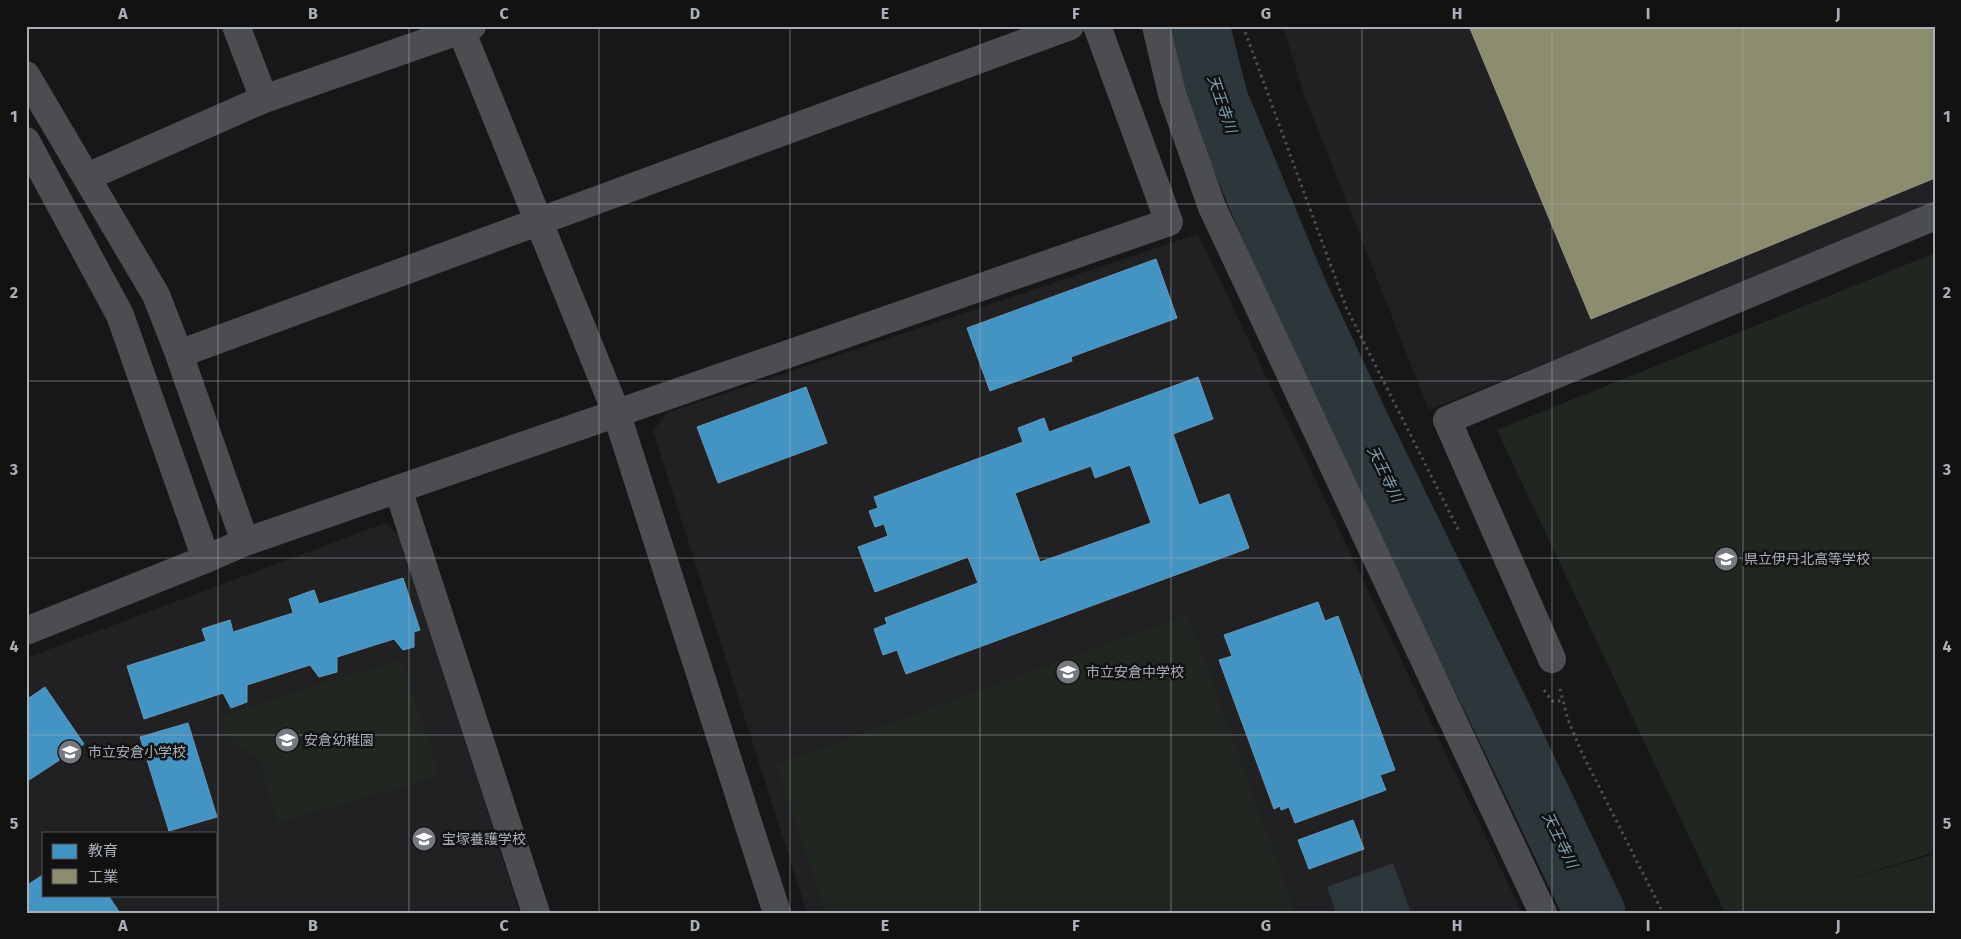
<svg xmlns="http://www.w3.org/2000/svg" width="1961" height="939" font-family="'Fira Sans','Noto Sans JP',sans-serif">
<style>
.built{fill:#212123;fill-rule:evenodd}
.green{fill:#202620}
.water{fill:#2d363b}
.schools{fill:#4393c3;stroke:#629bc0;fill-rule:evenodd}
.industry{fill:#8c8c6e;stroke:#959684}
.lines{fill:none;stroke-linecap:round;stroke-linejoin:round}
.river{stroke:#2d363b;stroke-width:61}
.path{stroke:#4d4f52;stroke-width:3;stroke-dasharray:2.5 4;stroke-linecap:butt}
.minor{stroke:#4c4d50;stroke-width:28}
.grid{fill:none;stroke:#a9afb8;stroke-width:1;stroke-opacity:0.55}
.labels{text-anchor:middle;stroke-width:5;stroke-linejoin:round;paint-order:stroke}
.poi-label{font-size:14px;fill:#a9afb8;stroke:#121213;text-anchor:start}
.water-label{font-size:15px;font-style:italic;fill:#81a0b2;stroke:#121213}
.neatline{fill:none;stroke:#a9afb8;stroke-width:2}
.grid-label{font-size:16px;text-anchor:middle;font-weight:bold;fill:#a9afb8}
</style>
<rect width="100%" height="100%" fill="#171718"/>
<path class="built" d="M 1283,26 L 1935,26 L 1935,206 L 1429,410 L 1303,92 Z
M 1198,234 L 1522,913 L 807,913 L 653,431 L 667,413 Z
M 385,523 L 400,536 L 520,913 L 26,913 L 26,658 ZM 44,833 L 216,833 L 216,895 L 44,895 Z"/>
<path class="green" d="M 1935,253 L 1935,852 L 1842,881 L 1935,854 L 1935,913 L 1749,913 L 1748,911 L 1742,913 L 1725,913 L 1497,430 Z
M 1188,614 L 1296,913 L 826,913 L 776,765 Z
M 401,659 L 440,776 L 277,823 L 260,762 L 227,737 L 220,716 Z"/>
<path class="water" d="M 1393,863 L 1411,913 L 1336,913 L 1327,887 Z"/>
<path class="schools" d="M 1156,259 L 1177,318 L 1071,357 L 1072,361 L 990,391 L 967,328 Z
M 1198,377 L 1213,419 L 1173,434 L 1199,505 L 1229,494 L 1249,548 L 906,674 L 897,650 L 883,655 L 874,629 L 887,624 L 885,618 L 978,583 L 968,557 L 875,592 L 858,547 L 888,536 L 884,524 L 875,527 L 869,511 L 878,508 L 874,497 L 1023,442 L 1018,428 L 1044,418 L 1049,432 ZM 1130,465 L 1151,523 L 1040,562 L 1015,493 L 1091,466 L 1095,478 Z
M 806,387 L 827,443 L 718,483 L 697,427 Z
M 403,578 L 420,630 L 414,632 L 414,647 L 403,650 L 394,639 L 337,657 L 337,672 L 319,677 L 310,665 L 247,685 L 247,702 L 231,708 L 223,693 L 144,719 L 127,666 L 206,641 L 202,629 L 230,620 L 233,632 L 293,613 L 289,599 L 314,590 L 319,604 Z
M 1318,602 L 1325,621 L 1338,616 L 1395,770 L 1380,775 L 1386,790 L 1295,823 L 1289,807 L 1281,810 L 1280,806 L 1274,809 L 1219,660 L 1232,656 L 1224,635 Z
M 45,687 L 84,744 L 26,782 L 26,700 Z
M 188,723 L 217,817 L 169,831 L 140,737 Z
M 1353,820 L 1364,849 L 1309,869 L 1298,840 Z
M 44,874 L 44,895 L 108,895 L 120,913 L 26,913 L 26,886 Z"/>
<path class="industry" d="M 1469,26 L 1935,26 L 1935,178 L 1591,319 Z"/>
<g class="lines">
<path class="river" d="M 1199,26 L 1218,101 L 1296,289 L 1363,433 L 1507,728 L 1595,913"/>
<path class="path" d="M 1243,26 L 1346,307 L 1459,531
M 1560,689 L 1568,720 L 1583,755 L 1663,913
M 1544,690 L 1552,701 L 1563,701"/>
<path class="minor" d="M 236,26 L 264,99 L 461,30 L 459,26
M 472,26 L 461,30 L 616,412 L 777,913
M 1156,26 L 1172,94 L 1212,207 L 1543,913
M 26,75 L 156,295 L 179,354 L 245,542
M 26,141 L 120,315 L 206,559 L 26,631
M 87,177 L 264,99
M 179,354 L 1070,26
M 398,489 L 536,913
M 206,559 L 245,542 L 1169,222 L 1097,26
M 1552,659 L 1447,420 L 1935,216"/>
</g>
<path class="grid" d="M 218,26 L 218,913M 409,26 L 409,913M 599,26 L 599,913M 790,26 L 790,913M 980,26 L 980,913M 1171,26 L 1171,913M 1362,26 L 1362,913M 1552,26 L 1552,913M 1743,26 L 1743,913M 26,204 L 1935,204M 26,381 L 1935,381M 26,558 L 1935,558M 26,735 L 1935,735"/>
<defs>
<symbol id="school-disc" viewBox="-11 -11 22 22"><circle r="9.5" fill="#767a80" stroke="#121213"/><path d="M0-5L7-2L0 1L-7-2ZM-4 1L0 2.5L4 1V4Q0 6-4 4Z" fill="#fff"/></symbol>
</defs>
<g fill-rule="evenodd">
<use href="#school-disc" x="1712" y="545" width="28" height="28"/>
<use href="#school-disc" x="1054" y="658" width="28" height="28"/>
<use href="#school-disc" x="273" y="726" width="28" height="28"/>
<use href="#school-disc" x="56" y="738" width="28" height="28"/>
<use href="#school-disc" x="410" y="825" width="28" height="28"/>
</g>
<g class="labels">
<g class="poi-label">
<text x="1744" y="564">県立伊丹北高等学校</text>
<text x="1086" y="677">市立安倉中学校</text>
<text x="304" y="745">安倉幼稚園</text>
<text x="88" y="757">市立安倉小学校</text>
<text x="442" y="844">宝塚養護学校</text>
</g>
<g class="water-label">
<text transform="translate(1222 104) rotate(71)" y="5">天王寺川</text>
<text transform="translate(1385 474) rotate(64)" y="5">天王寺川</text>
<text transform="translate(1560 840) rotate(64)" y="5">天王寺川</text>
</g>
</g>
<rect width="1961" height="939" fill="none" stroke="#121213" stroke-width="55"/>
<rect x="42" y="832" width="175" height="65" fill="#121213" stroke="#4e5155"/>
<rect x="52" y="844" width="25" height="15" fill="#4393c3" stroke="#4e5155"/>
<text x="88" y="856" font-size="15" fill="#a9afb8">教育</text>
<rect x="52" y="869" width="25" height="15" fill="#8c8c6e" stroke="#4e5155"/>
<text x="88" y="882" font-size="15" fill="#a9afb8">工業</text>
<rect x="28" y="28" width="1906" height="884" class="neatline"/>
<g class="grid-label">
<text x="123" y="19">A</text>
<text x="313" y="19">B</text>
<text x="504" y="19">C</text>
<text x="695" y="19">D</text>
<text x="885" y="19">E</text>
<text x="1076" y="19">F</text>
<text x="1266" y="19">G</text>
<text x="1457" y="19">H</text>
<text x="1648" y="19">I</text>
<text x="1838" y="19">J</text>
<text x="14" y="122">1</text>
<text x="1947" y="122">1</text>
<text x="14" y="298">2</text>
<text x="1947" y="298">2</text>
<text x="14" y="475">3</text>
<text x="1947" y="475">3</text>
<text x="14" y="652">4</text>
<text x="1947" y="652">4</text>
<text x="14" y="829">5</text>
<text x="1947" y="829">5</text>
<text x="123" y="931">A</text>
<text x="313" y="931">B</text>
<text x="504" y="931">C</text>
<text x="695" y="931">D</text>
<text x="885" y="931">E</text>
<text x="1076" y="931">F</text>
<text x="1266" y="931">G</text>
<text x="1457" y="931">H</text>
<text x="1648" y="931">I</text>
<text x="1838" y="931">J</text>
</g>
</svg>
